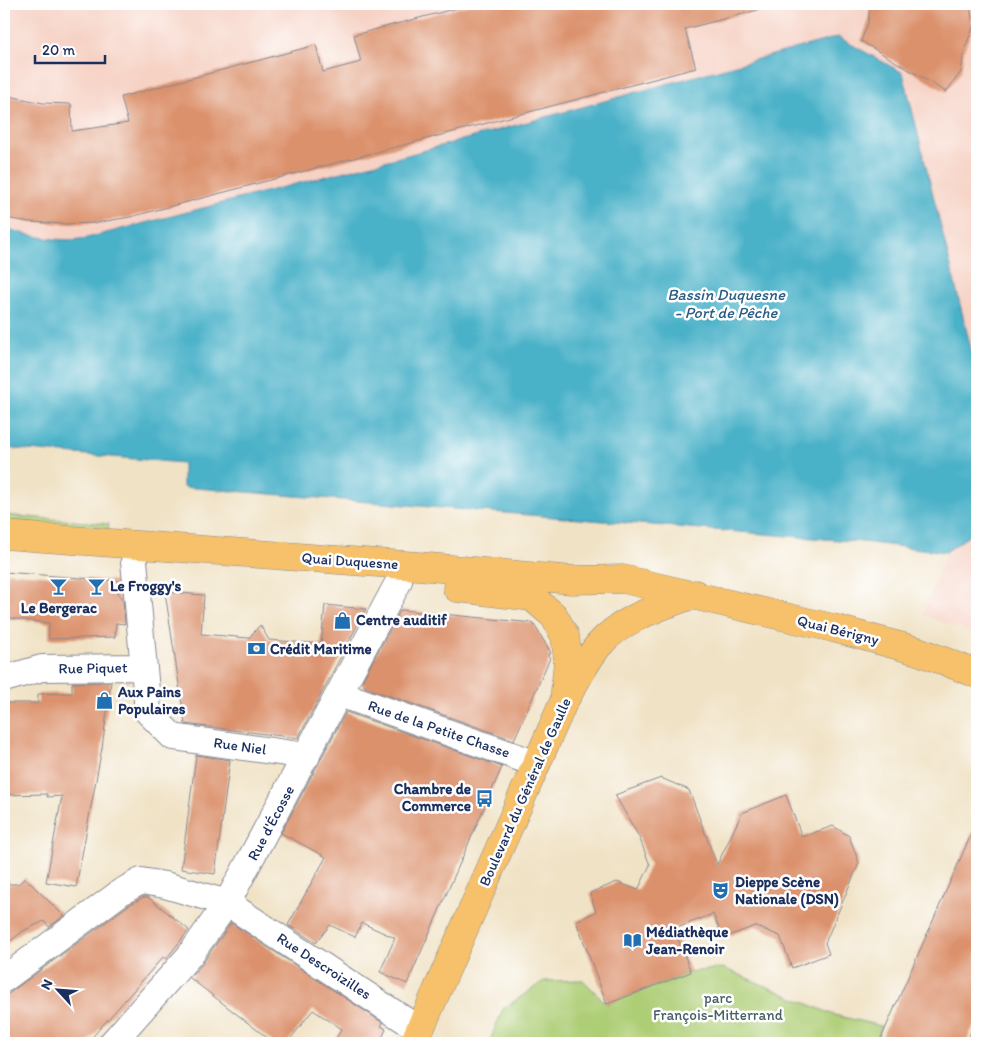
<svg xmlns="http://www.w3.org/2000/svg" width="981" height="1047" font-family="Itim,sans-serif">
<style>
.built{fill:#f6d2c4}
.green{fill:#aece76;stroke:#647e6a}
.water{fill:#49b1c8;stroke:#327093}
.building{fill:#db916c}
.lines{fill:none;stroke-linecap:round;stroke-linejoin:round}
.minor-casing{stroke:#868892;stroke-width:28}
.major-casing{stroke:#868892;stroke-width:29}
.minor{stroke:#fff;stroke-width:26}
.major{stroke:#f6c16b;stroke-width:28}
.labels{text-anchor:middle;stroke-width:5;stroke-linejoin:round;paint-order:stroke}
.street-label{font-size:15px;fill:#1b2f5e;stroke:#fff}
.poi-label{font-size:15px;font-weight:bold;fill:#1b2f5e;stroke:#fff;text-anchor:start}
.park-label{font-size:15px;fill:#475f65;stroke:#fff}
.water-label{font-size:16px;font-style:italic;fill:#2b5c83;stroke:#fff}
</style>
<rect width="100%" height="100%" fill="#fff"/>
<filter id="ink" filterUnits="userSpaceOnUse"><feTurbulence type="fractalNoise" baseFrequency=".02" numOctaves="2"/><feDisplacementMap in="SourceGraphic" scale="10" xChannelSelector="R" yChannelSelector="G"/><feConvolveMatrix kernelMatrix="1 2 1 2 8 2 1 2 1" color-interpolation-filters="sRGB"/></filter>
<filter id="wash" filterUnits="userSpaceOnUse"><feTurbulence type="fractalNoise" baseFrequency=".0096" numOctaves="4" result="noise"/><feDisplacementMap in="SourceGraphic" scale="20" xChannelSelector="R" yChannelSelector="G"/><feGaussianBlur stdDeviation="1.12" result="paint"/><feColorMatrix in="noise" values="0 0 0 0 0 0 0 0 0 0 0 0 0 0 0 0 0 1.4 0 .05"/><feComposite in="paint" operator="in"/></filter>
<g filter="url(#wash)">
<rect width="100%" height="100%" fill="#f0e2c5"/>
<path class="built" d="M 4,4 L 977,4 L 977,373 L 903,73 L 838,37 L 400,157 L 87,238 L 74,240 L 56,240 L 4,228 Z
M 977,530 L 977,635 L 923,615 L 946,552 Z"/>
<path class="green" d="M 4,515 L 109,524 L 108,529 L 4,521 Z
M 723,968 L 834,1015 L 881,1026 L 877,1043 L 489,1043 L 503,1009 L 544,981 L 583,980 L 607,1004 L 691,972 Z"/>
<path class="water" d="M 838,37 L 903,73 L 977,373 L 977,530 L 946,552 L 862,542 L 183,487 L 183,463 L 4,448 L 4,228 C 31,236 59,243 87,238 L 400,157 Z"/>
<g id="blocks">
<path class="building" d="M 473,4 L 757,4 L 758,10 L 685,29 L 696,68 L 130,217 L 95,223 L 65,224 L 30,222 L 4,218 L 4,95 L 43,103 L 71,104 L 72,131 L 128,123 L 121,97 L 316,45 L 323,72 L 361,62 L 354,35 Z
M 970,5 L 973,28 L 964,50 L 961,72 L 946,92 L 861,41 L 868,23 L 870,6 Z
M 4,572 L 119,581 L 118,594 L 123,600 L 125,624 L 116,623 L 115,637 L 49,639 L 49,623 L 7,618 L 8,603 L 4,603 Z
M 165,592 L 204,595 L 201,634 L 249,638 L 260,625 L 269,640 L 321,644 L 325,605 L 366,609 L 298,738 L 185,724 Z
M 402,610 L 533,623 L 551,653 L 548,655 L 550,658 L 514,740 L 365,687 L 362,681 L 400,611 Z
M 111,682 L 102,748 L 76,887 L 46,882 L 62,796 L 47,797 L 47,794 L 4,795 L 4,703 L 38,703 L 38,694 L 72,693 L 72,683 Z
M 346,712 L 502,767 L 407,984 L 380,972 L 395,938 L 362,923 L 355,937 L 330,925 L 316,943 L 288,925 L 326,857 L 281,833 Z
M 196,755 L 230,760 L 215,874 L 181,869 Z
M 661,778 L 689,790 L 717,865 L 742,813 L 786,795 L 802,837 L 833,826 L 849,836 L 859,863 L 825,943 L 829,954 L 792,968 L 780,936 L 755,926 L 723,938 L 713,914 L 674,929 L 691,972 L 607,1004 L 576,921 L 596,912 L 590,893 L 617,882 L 638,890 L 650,865 L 639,837 L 615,795 Z
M 977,821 L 977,1018 L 966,1043 L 879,1043 Z
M 25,878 L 64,916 L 49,927 L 44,921 L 23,931 L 4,946 L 4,884 L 18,884 Z
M 144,897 L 148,897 L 189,930 L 166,959 L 163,957 L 87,1043 L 4,1043 L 4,997 L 129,905 Z
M 231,923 L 383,1023 L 381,1026 L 386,1029 L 380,1043 L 333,1043 L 342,1029 L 313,1010 L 287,1043 L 274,1043 L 190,978 L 202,964 Z"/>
</g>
</g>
<g filter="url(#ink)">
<use href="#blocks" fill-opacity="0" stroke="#868892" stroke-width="1"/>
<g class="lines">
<defs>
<path id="minor" d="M 134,561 L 148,712 L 173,737 L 307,756
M 4,679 L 42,668 L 144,667
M 340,694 L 537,764
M 4,979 L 121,892 L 141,881 L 165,885 L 227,903 L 420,1030
M 112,1043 L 190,955 L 227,903 L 399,581"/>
<path id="major" d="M 4,535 L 418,566 L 572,580 L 623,579 L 833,628 L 918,651 L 977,674
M 457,588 L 532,597 L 554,616 L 565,636 L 568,660 L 564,701
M 414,1043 L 564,701 C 575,683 585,662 598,646 C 621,618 663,606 695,594"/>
</defs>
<use href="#minor" class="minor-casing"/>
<use href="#major" class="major-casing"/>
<use href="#minor" class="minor"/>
<use href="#major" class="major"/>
</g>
</g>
<defs>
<symbol id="bar-bare" viewBox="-9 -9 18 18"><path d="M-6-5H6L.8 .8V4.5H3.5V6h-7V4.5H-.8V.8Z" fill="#1f6fb2" stroke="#fff" stroke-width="2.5" paint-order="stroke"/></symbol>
<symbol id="shop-bare" viewBox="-9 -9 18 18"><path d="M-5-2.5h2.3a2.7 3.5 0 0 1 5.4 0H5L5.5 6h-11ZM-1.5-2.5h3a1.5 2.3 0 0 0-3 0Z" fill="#1f6fb2" stroke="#fff" stroke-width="2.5" paint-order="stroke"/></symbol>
<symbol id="bank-bare" viewBox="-9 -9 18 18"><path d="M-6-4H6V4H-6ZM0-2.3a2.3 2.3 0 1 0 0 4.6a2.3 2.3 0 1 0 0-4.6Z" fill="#1f6fb2" stroke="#fff" stroke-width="2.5" paint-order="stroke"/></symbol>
<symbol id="bus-bare" viewBox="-9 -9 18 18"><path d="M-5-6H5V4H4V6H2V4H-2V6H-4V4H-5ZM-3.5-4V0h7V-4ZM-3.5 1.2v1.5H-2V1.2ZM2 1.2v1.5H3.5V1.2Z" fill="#1f6fb2" stroke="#fff" stroke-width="2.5" paint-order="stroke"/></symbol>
<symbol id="theatre-bare" viewBox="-9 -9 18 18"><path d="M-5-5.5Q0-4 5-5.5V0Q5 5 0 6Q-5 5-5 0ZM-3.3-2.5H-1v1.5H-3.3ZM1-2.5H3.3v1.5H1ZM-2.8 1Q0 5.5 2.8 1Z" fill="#1f6fb2" stroke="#fff" stroke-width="2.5" paint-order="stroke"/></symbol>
<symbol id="library-bare" viewBox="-9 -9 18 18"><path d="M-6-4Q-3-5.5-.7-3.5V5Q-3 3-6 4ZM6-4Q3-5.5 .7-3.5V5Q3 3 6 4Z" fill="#1f6fb2" stroke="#fff" stroke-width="2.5" paint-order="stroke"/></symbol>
</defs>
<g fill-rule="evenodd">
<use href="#bar-bare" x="84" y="574" width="25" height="25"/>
<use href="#bar-bare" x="46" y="574" width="25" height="25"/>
<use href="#shop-bare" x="330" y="608" width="25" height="25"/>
<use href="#bank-bare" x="244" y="636" width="25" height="25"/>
<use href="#shop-bare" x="92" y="688" width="25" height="25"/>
<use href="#bus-bare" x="472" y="786" width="25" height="25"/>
<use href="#theatre-bare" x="708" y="878" width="25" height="25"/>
<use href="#library-bare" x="620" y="928" width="25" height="25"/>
</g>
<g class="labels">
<g class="street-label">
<text transform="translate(350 561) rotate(4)" y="5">Quai Duquesne</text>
<text transform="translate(838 630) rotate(14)" y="5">Quai Bérigny</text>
<text transform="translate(93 668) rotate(-1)" y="5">Rue Piquet</text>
<text transform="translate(439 729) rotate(19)" y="5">Rue de la Petite Chasse</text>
<text transform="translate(240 746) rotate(8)" y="5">Rue Niel</text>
<text transform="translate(525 792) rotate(-66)" y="5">Boulevard du Général de Gaulle</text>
<text transform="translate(271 823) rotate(-62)" y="5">Rue d'Écosse</text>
<text transform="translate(324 966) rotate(33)" y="5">Rue Descroizilles</text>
</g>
<g class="poi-label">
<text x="110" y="591">Le Froggy's</text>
<text x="59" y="613" text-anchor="middle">Le Bergerac</text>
<text x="356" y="625">Centre auditif</text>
<text x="270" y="654">Crédit Maritime</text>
<text x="118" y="697">Aux Pains<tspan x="118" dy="17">Populaires</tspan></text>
<text x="471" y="794" text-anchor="end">Chambre de<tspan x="471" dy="17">Commerce</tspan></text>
<text x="735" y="887">Dieppe Scène<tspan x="735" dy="17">Nationale (DSN)</tspan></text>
<text x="646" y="937">Médiathèque<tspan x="646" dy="17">Jean-Renoir</tspan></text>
</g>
<g class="park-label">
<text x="718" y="1003">parc<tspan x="718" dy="17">François-Mitterrand</tspan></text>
</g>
<g class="water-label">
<text x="726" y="300">Bassin Duquesne<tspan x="726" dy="18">- Port de Pêche</tspan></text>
</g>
</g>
<rect width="981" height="1047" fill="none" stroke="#fff" stroke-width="20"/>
<g transform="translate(58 990) rotate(296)" stroke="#ffffff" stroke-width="4" paint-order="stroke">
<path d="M0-4L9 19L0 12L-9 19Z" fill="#1b2f5e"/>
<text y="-8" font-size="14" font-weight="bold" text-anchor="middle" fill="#1b2f5e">N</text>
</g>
<path d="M35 55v8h70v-8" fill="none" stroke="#1b2f5e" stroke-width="2.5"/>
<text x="42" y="55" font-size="15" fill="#1b2f5e" stroke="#ffffff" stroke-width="4" paint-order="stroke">20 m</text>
</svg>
